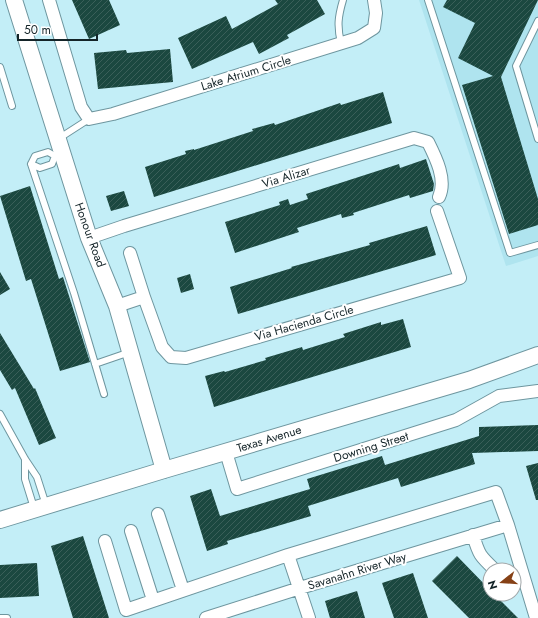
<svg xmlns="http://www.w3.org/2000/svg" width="538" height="618" font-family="Jost,sans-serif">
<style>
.built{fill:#afe4ef}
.building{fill:url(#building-hatch)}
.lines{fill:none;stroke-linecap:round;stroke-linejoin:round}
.lane-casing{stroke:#6e969f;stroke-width:8}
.street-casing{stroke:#6e969f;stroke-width:14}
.secondary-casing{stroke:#6e969f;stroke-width:18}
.lane{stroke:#fff;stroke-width:6}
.street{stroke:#fff;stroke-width:12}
.secondary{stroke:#fff;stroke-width:16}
.labels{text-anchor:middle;stroke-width:4;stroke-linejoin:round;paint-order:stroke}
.street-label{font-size:12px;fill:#142428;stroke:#fff}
</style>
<defs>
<pattern id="building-hatch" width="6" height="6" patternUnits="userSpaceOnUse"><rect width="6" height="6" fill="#1b4840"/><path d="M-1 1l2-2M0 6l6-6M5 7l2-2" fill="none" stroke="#3a5f59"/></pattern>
</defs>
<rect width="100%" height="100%" fill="#c3eef7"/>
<path class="built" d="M 419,0 L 538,0 L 538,256 L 506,266 Z"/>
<path class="building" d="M 72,0 L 109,0 L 120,25 L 89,39 Z
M 275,0 L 317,0 L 325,14 L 287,35 L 289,38 L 259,54 L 253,42 L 192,69 L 178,38 L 226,16 L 232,29 L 278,4 Z
M 447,0 L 538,0 L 501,77 L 538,199 L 538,225 L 509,234 L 462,85 L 493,76 L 458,58 L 475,23 L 443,7 Z
M 170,49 L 173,82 L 98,89 L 94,53 L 126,50 L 127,53 Z
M 383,92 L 392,123 L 154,197 L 145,167 L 186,154 L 185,151 L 194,149 L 194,150 L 253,131 L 252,129 L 274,123 L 275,125 L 340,103 L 341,105 Z
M 426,159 L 434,184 L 433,191 L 410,198 L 409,195 L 353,213 L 354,215 L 342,218 L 341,214 L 297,228 L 299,232 L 235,253 L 225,222 L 280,205 L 279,202 L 288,199 L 290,205 L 308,199 L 306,194 L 399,164 L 400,168 Z
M 30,186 L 59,279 L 63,277 L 90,362 L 60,371 L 31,279 L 26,281 L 0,196 Z
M 124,191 L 129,206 L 111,211 L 106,196 Z
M 427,226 L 436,255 L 238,314 L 230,287 L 292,268 L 291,267 L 370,245 L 369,243 Z
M 0,272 L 10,289 L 0,295 Z
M 190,274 L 194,289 L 181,293 L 177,278 Z
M 403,319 L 411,347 L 214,407 L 205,376 L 224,371 L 225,372 L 266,360 L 265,358 L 302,347 L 303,350 L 345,337 L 343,334 L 381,322 L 381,325 Z
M 0,333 L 34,389 L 35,388 L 56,438 L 39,445 L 15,388 L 12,390 L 0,370 Z
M 538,425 L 538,451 L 472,453 L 475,464 L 401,487 L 398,478 L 308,506 L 311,516 L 227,541 L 228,544 L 207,551 L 190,496 L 211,489 L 220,516 L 310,489 L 307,479 L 382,456 L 385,465 L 479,436 L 479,427 Z
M 538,463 L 538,500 L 536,500 L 526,466 Z
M 83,536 L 109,618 L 73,618 L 51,546 Z
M 457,556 L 490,590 L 490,594 L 494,594 L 518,618 L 469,618 L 432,581 Z
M 37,563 L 39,596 L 0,598 L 0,565 Z
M 413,573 L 428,618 L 394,618 L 382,583 Z
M 357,591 L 365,618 L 330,618 L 325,601 Z"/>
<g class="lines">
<defs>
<path id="lane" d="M 428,0 L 510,253 L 538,245
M 538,21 L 516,66 L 538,139
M 341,43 C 337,26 338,17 343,0
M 0,67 L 12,106
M 58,139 L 89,119
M 55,156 L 52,164 L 40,168 L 31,164 L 35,156 L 48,152 L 55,156 L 62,154
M 31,164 L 74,293 L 104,394
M 95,364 L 130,352
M 0,414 L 25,459 L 37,477 L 46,505
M 25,459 L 25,479 L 34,508
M 0,618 L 7,618"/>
<path id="street" d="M 49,0 L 81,107 L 89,119 L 113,114 L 358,38 L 374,28 L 376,13 L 374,0
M 89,238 L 124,226 L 414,138 L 428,142 C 436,158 447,180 439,197
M 130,253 L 144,297
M 117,306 L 144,297 L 162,347 L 171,357 L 186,358 L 460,278 L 437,211
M 226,452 L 237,489 L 456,420 L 499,396 L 538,391
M 158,514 L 183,590
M 131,531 L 153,600
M 473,535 C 479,555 480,556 495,570
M 105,541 L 126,610 L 288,555 L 496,492 L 508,525 L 536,618
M 288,555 L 309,618
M 206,618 L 300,588 L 508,525"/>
<path id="secondary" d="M 14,0 L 89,238 L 117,306 L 164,470
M 0,520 L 164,470 L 469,380 L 538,355"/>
</defs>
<use href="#lane" class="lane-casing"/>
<use href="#street" class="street-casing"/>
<use href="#secondary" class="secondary-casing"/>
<use href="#lane" class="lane"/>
<use href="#street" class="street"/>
<use href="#secondary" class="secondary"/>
</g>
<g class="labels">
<g class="street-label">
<text transform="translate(246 73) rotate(-17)" y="4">Lake Atrium Circle</text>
<text transform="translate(286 177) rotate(-17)" y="4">Via Alizar</text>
<text transform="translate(90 235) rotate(70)" y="4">Honour Road</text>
<text transform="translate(304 323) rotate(-16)" y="4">Via Hacienda Circle</text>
<text transform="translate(269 439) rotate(-17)" y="4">Texas Avenue</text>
<text transform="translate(371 447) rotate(-17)" y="4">Downing Street</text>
<text transform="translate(357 571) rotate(-17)" y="4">Savanahn River Way</text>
</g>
</g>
<g transform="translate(502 582) rotate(253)"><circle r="19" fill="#ffffff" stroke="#a1a7a9"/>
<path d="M0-3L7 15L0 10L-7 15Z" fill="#864116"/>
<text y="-6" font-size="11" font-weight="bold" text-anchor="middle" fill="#142428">N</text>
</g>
<path d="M18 34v6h79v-6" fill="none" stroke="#142428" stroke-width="2"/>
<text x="24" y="34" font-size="12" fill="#142428" stroke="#ffffff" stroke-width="3" paint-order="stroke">50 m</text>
</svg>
